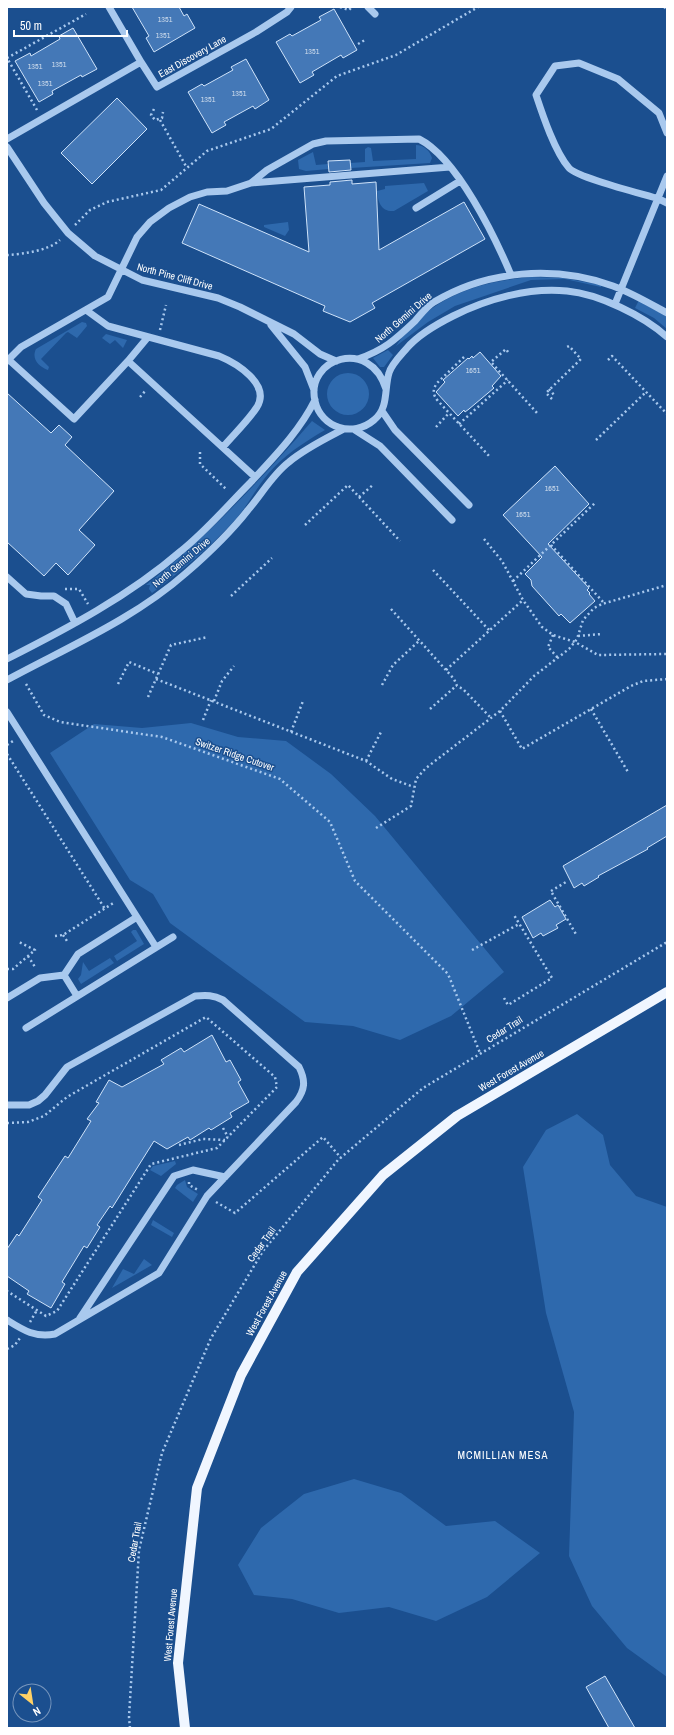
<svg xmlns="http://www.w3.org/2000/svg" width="674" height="1735" font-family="'Archivo Narrow',sans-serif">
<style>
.green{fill:#2e69ad}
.building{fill:#4478b7;stroke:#cfe3fa}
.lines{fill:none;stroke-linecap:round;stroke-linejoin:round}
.path{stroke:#a9c9ee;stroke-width:2.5;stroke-dasharray:2 3;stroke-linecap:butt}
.minor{stroke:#a9c9ee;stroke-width:7}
.major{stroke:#f0f6ff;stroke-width:10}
.labels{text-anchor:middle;stroke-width:3;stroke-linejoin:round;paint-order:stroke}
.number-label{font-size:8px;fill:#d0dded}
.street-label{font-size:10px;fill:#fff;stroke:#1b4f8f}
.neighbourhood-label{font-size:11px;letter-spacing:1px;fill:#fff;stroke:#1b4f8f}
</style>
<rect width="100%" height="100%" fill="#1b4f8f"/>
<path class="green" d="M 416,145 C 424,145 430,151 432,158 L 430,163 L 351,168 L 350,163 L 365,162 L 365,149 L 368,147 L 371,148 L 373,161 L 416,159 Z
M 313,152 L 316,165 L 328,164 L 329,169 L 306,171 L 299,169 L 298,160 Z
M 424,183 L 428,191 L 394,211 C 381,212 378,202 377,191 L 385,189 L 385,186 Z
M 288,222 L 289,230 L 285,236 L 264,227 L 264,225 Z
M 531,277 L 562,278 L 602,285 L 601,287 L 565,279 L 531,280 L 455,306 L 428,322 L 396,346 C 429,297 476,282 531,277 Z
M 639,300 L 667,317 L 667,329 L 654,318 L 635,308 Z
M 82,322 L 86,323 L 87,326 L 77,338 L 68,332 L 66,333 L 41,359 L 49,367 L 48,370 C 39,367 31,359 36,349 Z
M 106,334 L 127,340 L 123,348 L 115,340 L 110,344 L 102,338 Z
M 388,350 L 393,355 L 384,367 L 380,367 L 373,358 Z
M327 394a21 21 0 1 1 42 0a21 21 0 1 1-42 0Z
M 312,421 L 325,430 C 303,443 284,455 268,474 C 256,488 248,505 236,519 C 211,547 181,571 152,593 L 149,589 L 150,585 L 146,585 C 208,537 261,479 312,421 Z
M 191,723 L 238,737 L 286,741 L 331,774 L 375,816 L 504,972 L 451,1016 L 400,1040 L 353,1026 L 305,1022 L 170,923 L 153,894 L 130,880 L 50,753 L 94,724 L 142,728 Z
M 133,930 L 136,930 L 144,944 L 117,961 L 114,956 L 137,941 L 131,932 Z
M 110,958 L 114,963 L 81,984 L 78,979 L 81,975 L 83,962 L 89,971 Z
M 577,1114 L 603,1135 L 610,1165 L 636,1196 L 667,1207 L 667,1677 L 627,1648 L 592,1606 L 569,1556 L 574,1412 L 546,1313 L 523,1167 L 546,1130 Z
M 175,1161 L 176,1164 L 161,1176 L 150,1170 L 153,1166 Z
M 185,1180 L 187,1187 L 198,1194 L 193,1202 L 175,1188 L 177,1185 Z
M 153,1220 L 174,1233 L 172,1237 L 151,1225 Z
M 144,1259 L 152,1265 L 112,1288 L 123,1269 L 134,1274 Z
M 354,1479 L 401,1493 L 446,1526 L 495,1521 L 540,1553 L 487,1597 L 436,1621 L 389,1607 L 339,1613 L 292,1599 L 254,1595 L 238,1565 L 261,1528 L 304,1494 Z"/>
<path class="building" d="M 132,7 L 179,7 L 184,16 L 187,14 L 195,28 L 154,52 L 146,38 L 149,36 Z
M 334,9 L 357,50 L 343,58 L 341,55 L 312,72 L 314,75 L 300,83 L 276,42 L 290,34 L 292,36 L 321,20 L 319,17 Z
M 73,28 L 97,69 L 82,77 L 81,75 L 52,91 L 53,94 L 39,102 L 15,61 L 30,53 L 31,56 L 60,39 L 59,36 Z
M 246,59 L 269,100 L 255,109 L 253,106 L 224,122 L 226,125 L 212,133 L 188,92 L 202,84 L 204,86 L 233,70 L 231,67 Z
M 117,98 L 147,129 L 92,184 L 61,153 Z
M 350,160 L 351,170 L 329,172 L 328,161 Z
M 352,180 L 352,184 L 376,182 L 379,250 L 464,202 L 485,239 L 372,303 L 375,308 L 350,322 L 323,311 L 325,306 L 182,243 L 199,204 L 309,252 L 304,187 L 330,185 L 330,182 Z
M 480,352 L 501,376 L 492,386 L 494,388 L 469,409 L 465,412 L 464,410 L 458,416 L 436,392 L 445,382 L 443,380 L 468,358 L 469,359 L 472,356 L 473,358 Z
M 7,393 L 51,433 L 59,425 L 72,437 L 65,445 L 114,491 L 79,530 L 95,545 L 68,575 L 56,563 L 44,576 L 7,542 Z
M 555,466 L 589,504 L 548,544 L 589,588 L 587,590 L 590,593 L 589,594 L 595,601 L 570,623 L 561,614 L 559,616 L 532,586 L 531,580 L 525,574 L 542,557 L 503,515 Z
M 667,805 L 667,836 L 647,848 L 648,849 L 598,876 L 599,877 L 584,886 L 582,883 L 574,888 L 563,866 Z
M 550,900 L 555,907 L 558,905 L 566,919 L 556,925 L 558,928 L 543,936 L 541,933 L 533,938 L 522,917 Z
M 212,1035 L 226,1062 L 230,1060 L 241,1080 L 238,1082 L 249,1102 L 230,1113 L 232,1117 L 211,1130 L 209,1128 L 190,1140 L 188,1137 L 167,1149 L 154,1141 L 112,1208 L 110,1206 L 97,1225 L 100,1227 L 87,1248 L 84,1246 L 62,1282 L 65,1284 L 51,1308 L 27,1294 L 29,1291 L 7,1276 L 7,1249 L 17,1234 L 19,1236 L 42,1200 L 38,1197 L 65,1156 L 68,1158 L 91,1121 L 87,1119 L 99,1103 L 96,1102 L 109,1080 L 122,1087 L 164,1064 L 161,1060 L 181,1048 L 184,1052 Z
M 605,1676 L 635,1728 L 609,1728 L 586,1687 Z"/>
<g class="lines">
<path class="path" d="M 340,7 L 349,10 L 352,7
M 664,7 L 667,9
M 358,44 L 365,40
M 154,109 L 151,115 L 155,120 L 162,118 L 163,112
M 37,110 L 7,58 L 86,14
M 160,120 L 187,168
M 75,225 L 90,210 L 107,202 L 161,190 L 207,151 L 271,129 L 337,76 L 396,55 L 478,7
M 7,255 C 23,254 48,251 60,240
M 160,330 L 166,305
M 508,352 L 506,349 L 491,362 L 537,413
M 464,357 L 437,383 C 433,389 432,394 438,401 L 490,457
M 608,360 L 612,356 L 667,414
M 549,389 L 555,396
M 140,397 L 146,390
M 552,399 L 546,393 L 581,359 L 569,346 L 567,347
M 459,424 L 508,380
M 436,427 L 449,413
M 596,440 L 646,392
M 200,452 L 200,464 L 226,489
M 359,497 L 374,484
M 305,525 L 348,485 L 400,541
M 484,539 L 502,561 L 523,600 L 542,627 L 553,635 L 575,642 L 598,655 L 666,654
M 551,545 L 604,603
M 433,570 L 489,630
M 513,581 L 595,503
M 65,589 L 79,589 L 88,604
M 231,596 L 272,558
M 391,609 L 454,679 L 457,686 L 463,689 L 491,718
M 553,635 L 548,647 L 558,658
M 578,636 L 602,634
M 446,670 L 523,600
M 156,679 L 366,761 L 392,779 L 414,787
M 26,684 L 44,715 L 60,722 L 162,737 L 280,779 L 330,822 L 355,881 L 448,974 L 480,1053
M 118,684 L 129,662 L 158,674
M 382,685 L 393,665 L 420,640
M 148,697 L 171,645 L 208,637
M 214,701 L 222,681 L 234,666
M 430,709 L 456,686
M 591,709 L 628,772
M 500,711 L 522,749 L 631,686 L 643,681 L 667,679
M 203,720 L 211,700
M 291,732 L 303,701
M 7,745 L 13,741
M 7,754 L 105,909
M 366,761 L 381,732
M 376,828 L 411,806 L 416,779 L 426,768 L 500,711 L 534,676 L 569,649 L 577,639 L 583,620 L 594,608 L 602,604 L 667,585
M 551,891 L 566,882
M 552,893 L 577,936
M 63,935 L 67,941
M 55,936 L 63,935 L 115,902
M 472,950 L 519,924
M 28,956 L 35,967
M 7,969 L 13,969 L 35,950 L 19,942
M 504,998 L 508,1005 L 552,978 L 514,915
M 7,1123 L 28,1122 L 44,1116 L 67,1097 L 206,1017 L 275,1077 L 277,1087 L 217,1148 L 151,1164 L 57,1311 L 46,1316 L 7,1291
M 223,1128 L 228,1137
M 179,1145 L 203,1139 L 225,1140
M 189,1182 L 189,1185 L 198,1190
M 216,1202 L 235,1213 L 323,1137 L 341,1158
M 30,1322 L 37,1310
M 7,1349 L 15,1345 L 20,1338
M 130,1728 L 129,1717 L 139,1550 L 162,1453 L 211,1338 L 263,1251 L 338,1160 L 423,1088 L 667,942"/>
<path class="minor" d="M 109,7 L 141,62
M 368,7 L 375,14
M 667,133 L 659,113 L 618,79 L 579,63 L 555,66 L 536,95 C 543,116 555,152 569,168 C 578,178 643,194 659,199 L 667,203
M 7,139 L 141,62 L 157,87 L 256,32 L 287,12 L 291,7
M 7,147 L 44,203 L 68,233 L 95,256 L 142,280 L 218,298 L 240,307 L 294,334 L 320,354 L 336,361
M 251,183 L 450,167
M 416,208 L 460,181
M 615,304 L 667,176
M 86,310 L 108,326 L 219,356 C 236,363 271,384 257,407 C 248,421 234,434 223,447
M 271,325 L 305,367 L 314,390
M 358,359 C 384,350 395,340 415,321 C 421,314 427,306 434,302 C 487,270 555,265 613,286 C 632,293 649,303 667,313
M 9,360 L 74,419 L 128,361 L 255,477
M 7,361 L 21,347 L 108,297 L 137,237 L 150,222 L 169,208 L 190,197 L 207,192 L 227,191 L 251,183 L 267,170 L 313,144 L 326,141 L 419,139 C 457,158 495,237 511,275
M 128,361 L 148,337
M 386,389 C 370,337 305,358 315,401 C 321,428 353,438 374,420 C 389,408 384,389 389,373 C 391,365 401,355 407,348 C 419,334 437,324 453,316 C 487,299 529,287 567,291 C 599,294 644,316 667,337
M 382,411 L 395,430 L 469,505
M 355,430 L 380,446 L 452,520
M 7,577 L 26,594 L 41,596 L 54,596 L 66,604 L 75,623
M 7,659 C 68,628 129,596 181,551 C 206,531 227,506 250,483 C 274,457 299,432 315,400
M 7,680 C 68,647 134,619 186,573 C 209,553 230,533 248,510 C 262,494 272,475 289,462 C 306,448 325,439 344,429
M 7,712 L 156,947
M 64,975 L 77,996
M 7,998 L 40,978 L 64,975 L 78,954 L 137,917
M 26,1028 L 173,937
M 7,1105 L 29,1105 L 38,1101 L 45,1095 L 67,1067 L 195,996 C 207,995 213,995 223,1000 L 299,1067 C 306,1081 305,1090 296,1102 L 207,1196 L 159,1273 L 55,1334 C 35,1338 23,1330 7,1320
M 80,1318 L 174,1176 L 193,1170 L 225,1177"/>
<path class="major" d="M 185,1728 L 178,1663 L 197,1488 L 241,1375 L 297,1272 L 383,1175 L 457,1116 L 667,992"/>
</g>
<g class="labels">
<g class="number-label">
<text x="165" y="22">1351</text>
<text x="163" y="38">1351</text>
<text x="312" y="54">1351</text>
<text x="59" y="67">1351</text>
<text x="35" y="69">1351</text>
<text x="45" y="86">1351</text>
<text x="239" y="96">1351</text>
<text x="208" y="102">1351</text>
<text x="473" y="373">1651</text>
<text x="552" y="491">1651</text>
<text x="523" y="517">1651</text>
</g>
<g class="street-label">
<text transform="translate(192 56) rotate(-29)" y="4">East Discovery Lane</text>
<text transform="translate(175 276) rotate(15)" y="4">North Pine Cliff Drive</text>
<text transform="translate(403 317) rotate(-41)" y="4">North Gemini Drive</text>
<text transform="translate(181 562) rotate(-40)" y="4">North Gemini Drive</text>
<text transform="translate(235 754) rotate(19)" y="4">Switzer Ridge Cutover</text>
<text transform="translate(504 1029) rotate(-32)" y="4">Cedar Trail</text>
<text transform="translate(511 1070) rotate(-30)" y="4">West Forest Avenue</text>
<text transform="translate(261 1244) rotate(-54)" y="4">Cedar Trail</text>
<text transform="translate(266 1303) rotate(-61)" y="4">West Forest Avenue</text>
<text transform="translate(134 1542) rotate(-80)" y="4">Cedar Trail</text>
<text transform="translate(170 1625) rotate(-85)" y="4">West Forest Avenue</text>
</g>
<g class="neighbourhood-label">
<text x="503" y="1459">MCMILLIAN MESA</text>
</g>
</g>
<rect width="674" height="1735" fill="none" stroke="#ffffff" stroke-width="16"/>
<g transform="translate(32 1703) rotate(150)"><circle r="19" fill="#1b4f8f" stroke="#7695bc"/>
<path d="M0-3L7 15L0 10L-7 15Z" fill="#ffd166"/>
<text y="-6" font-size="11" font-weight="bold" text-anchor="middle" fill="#ffffff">N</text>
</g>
<path d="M14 30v6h113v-6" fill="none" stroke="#ffffff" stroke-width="2"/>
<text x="20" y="30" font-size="12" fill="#ffffff" stroke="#1b4f8f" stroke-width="3" paint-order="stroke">50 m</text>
</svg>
